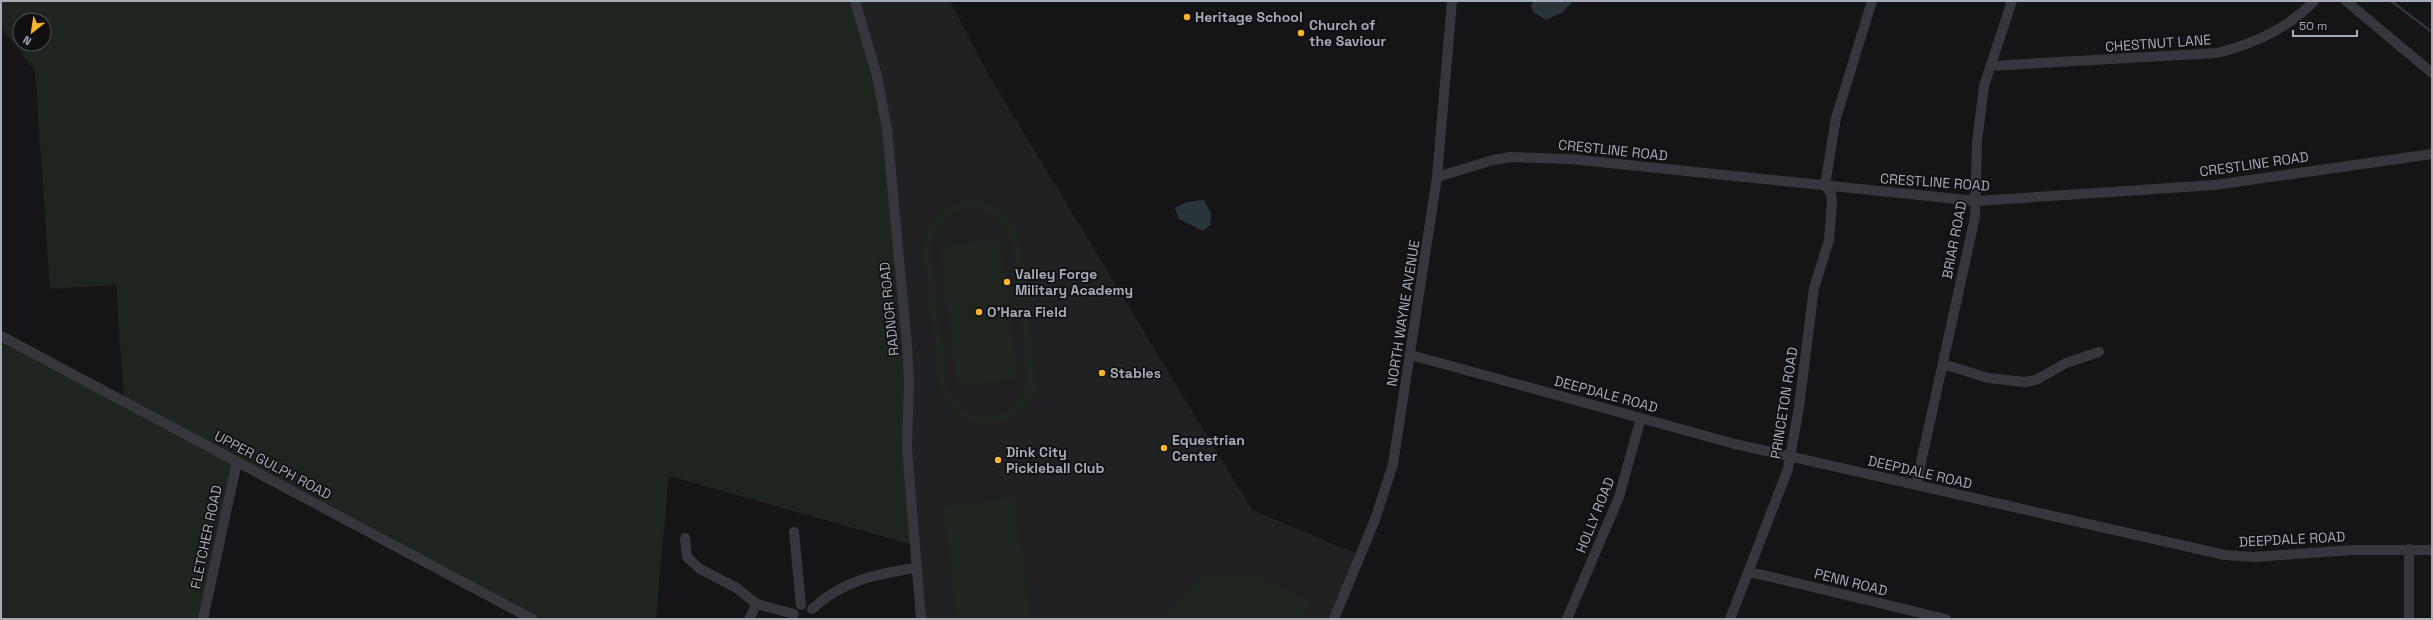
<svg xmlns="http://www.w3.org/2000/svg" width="2433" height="620" font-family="'Space Grotesk',sans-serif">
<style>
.built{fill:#212124}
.green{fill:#1d251e;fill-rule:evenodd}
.water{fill:#2a343b}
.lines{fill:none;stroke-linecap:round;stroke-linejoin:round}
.stream{stroke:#2a343b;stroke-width:2.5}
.minor{stroke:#36373c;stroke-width:10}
.poi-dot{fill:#fab629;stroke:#101012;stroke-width:1.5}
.labels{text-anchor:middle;stroke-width:3.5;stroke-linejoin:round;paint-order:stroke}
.poi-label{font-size:14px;font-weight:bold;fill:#a6abb8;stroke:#101012;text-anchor:start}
.street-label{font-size:14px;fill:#a6abb8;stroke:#101012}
</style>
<rect width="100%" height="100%" fill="#151517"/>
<path class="built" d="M 855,1 L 950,1 L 990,77 L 1252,510 L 1360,555 L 1334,619 L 921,619 Z"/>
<path class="green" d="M 1,1 L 855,1 L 877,76 L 907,345 L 913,545 L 669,476 L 656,619 L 532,619 L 237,462 L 203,619 L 1,619 L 1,336 L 124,402 L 116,285 L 50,289 L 35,71 L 1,27 ZM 20,20 L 44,20 L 44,44 L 20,44 Z
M 975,200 C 996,204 1011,216 1019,237 L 1038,394 L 1032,395 C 1007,439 954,433 939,385 L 922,254 C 924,223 943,201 975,200 ZM 963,209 C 987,208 1001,218 1011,240 L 1027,382 C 1016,425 959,430 947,384 L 931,248 C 934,228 944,216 963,209 Z
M 1001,239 L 1018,379 L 956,386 L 939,246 Z
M 1015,497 L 1031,619 L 957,619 L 942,507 Z
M 1201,576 L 1259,576 L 1311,601 L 1304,619 L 1162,619 Z"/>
<path class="water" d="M 1534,1 L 1573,1 L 1563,12 L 1546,20 L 1533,12 L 1531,5 Z
M 1204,200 L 1211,214 L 1210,225 L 1203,231 L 1179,219 L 1175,208 L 1186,202 Z"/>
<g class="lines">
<path class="stream" d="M 2391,1 L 2432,32"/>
<path class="minor" d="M 855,1 L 877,76 L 887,129 L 907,345 L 909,381 L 907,448 L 921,619
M 2346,1 L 2432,73
M 1990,66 L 2217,53 C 2253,44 2288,29 2314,1
M 1437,177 L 1493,160 L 1510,157 L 1570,159 L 1977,201 L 2215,185 L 2432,154
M 1,336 L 532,619
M 1411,355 L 1735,444 L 2225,555 L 2254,557 L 2352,550 L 2432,550
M 1943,364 L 1988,378 L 2025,382 L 2036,380 L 2066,363 L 2099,352
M 1916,485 L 1975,217 L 1977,142 L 1984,86 L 2012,1
M 794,532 L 801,605
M 685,538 L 687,557 L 700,569 L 735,587 L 757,604 L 794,614
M 2409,549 L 2409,619
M 1750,572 L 1946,619
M 812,609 C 842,581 875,574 916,568
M 203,619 L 237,462
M 749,619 L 757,604
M 1334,619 L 1376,517 L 1393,464 L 1437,177 L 1452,1
M 1567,619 L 1619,497 L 1641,418
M 1730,619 L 1788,469 L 1799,407 L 1814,288 L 1829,240 L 1832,202 L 1831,194 L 1825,185 L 1836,118 L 1872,1"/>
</g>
<g class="poi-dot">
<circle cx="1187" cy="17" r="4"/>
<circle cx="1301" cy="33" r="4"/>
<circle cx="1007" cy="282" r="4"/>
<circle cx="979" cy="312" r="4"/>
<circle cx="1102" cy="373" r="4"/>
<circle cx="1164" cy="448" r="4"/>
<circle cx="998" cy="460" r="4"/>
</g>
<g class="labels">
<g class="poi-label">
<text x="1195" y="22">Heritage School</text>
<text x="1309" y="30">Church of<tspan x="1309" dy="16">the Saviour</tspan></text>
<text x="1015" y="279">Valley Forge<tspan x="1015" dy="16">Military Academy</tspan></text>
<text x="987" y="317">O’Hara Field</text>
<text x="1110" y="378">Stables</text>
<text x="1172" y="445">Equestrian<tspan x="1172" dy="16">Center</tspan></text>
<text x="1006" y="457">Dink City<tspan x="1006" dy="16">Pickleball Club</tspan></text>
</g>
<g class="street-label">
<text transform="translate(2158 43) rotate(-4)" y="5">CHESTNUT LANE</text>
<text transform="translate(1613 150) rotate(6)" y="5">CRESTLINE ROAD</text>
<text transform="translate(2254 164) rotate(-8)" y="5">CRESTLINE ROAD</text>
<text transform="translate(1935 182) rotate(4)" y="5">CRESTLINE ROAD</text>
<text transform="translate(1954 240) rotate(-79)" y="5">BRIAR ROAD</text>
<text transform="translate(889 309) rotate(-96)" y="5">RADNOR ROAD</text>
<text transform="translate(1403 313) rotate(-81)" y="5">NORTH WAYNE AVENUE</text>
<text transform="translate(1606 394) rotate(15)" y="5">DEEPDALE ROAD</text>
<text transform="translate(1784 403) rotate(-81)" y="5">PRINCETON ROAD</text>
<text transform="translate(273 465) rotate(28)" y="5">UPPER GULPH ROAD</text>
<text transform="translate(1920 472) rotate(13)" y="5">DEEPDALE ROAD</text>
<text transform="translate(1595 515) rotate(-68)" y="5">HOLLY ROAD</text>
<text transform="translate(206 537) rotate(-78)" y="5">FLETCHER ROAD</text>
<text transform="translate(2292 539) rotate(-3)" y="5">DEEPDALE ROAD</text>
<text transform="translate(1851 582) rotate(14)" y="5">PENN ROAD</text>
</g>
</g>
<rect width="2433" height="620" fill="none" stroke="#a6abb8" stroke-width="4"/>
<g transform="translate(32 32) rotate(210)"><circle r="19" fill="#101012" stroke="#4c4e54"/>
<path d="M0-3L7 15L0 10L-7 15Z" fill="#fab629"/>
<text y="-6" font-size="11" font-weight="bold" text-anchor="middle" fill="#a6abb8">N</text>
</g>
<path d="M2293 30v6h64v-6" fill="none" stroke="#a6abb8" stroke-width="2"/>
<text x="2299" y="30" font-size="12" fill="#a6abb8" stroke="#101012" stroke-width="3" paint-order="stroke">50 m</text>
</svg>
